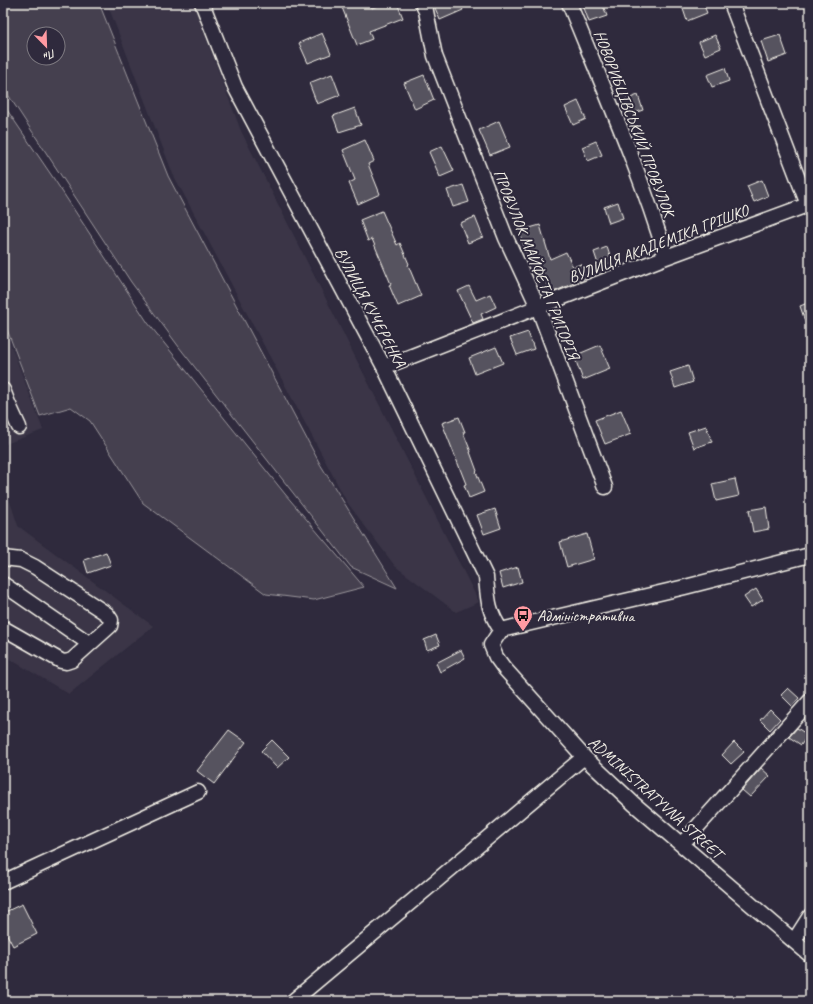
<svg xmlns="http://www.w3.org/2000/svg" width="813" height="1004" font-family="Caveat,sans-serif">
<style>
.built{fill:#3b3647}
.green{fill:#454050;stroke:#9c989c;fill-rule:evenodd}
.building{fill:#56525f;stroke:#f4f1e8}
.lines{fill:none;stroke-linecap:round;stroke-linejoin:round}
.minor-casing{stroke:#f4f1e8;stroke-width:17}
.minor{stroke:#2f2a3d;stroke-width:14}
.labels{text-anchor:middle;stroke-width:4;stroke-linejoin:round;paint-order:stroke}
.street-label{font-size:16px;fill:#f4f1e8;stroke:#2f2a3d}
.poi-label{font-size:16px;fill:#f4f1e8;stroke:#2f2a3d;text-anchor:start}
</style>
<rect width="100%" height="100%" fill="#2f2a3d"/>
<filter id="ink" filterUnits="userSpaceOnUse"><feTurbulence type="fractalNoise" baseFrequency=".025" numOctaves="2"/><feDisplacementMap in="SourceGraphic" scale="8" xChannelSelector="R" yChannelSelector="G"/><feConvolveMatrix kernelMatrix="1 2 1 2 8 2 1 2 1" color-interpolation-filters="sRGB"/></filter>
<g filter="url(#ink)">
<path class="built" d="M 107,3 L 193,3 L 241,131 L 479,602 L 456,612 L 395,566 L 347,502 L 173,174 Z
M 3,324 L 43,430 L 3,445 Z
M 3,480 L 18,526 L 153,626 L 69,694 L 3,655 Z"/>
<path class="green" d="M 3,3 L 99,3 L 168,176 L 320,464 L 397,588 L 351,567 L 179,347 L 131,282 L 3,87 ZM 34,34 L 58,34 L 58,58 L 34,58 Z
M 3,104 L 54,179 L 148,323 L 285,494 L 364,587 L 314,600 L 266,594 L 143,503 L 90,421 L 71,407 L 40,416 L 3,319 Z"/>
<path class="building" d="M 347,3 L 370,3 L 372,8 L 385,3 L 397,3 L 403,18 L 369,31 L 372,39 L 357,45 L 341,5 Z
M 433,3 L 460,3 L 463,10 L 440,20 Z
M 587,3 L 602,3 L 607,16 L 589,22 L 583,5 Z
M 681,3 L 703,3 L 707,13 L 687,21 Z
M 322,33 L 331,54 L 308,63 L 299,43 Z
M 715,35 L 721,48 L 705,55 L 699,42 Z
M 780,35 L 787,55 L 768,62 L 761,41 Z
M 725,68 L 729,81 L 712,87 L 707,75 Z
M 332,74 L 340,95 L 317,104 L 309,83 Z
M 424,75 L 434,100 L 415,109 L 404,83 Z
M 638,95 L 643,110 L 631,114 L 625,100 Z
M 578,101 L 586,119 L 573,125 L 565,107 Z
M 355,108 L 361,125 L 339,132 L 333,116 Z
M 499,121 L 510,147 L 490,155 L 479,130 Z
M 365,140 L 374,161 L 368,164 L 380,194 L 358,204 L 349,183 L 355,180 L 343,150 Z
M 596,141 L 602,155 L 588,161 L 582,147 Z
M 442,146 L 454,171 L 440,177 L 429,152 Z
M 762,180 L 768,196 L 754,202 L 747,186 Z
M 463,185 L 469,202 L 453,207 L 447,190 Z
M 618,202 L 623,218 L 609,223 L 604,207 Z
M 382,211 L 397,245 L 400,243 L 409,264 L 408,265 L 421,296 L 398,306 L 389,285 L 391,284 L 372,239 L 368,241 L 360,220 Z
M 475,217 L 483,237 L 468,243 L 460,223 Z
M 540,225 L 550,259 L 566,252 L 573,267 L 581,264 L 586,278 L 551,293 L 535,256 L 528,258 L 519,231 Z
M 607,247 L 612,262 L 599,267 L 594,252 Z
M 469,286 L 476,300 L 490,294 L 496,307 L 481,314 L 483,319 L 473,323 L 458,291 Z
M 810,302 L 810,333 L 809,333 L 800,306 Z
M 528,332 L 534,349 L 517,355 L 510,338 Z
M 600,345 L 610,369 L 583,380 L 574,356 Z
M 496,347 L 503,363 L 475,374 L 469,358 Z
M 688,366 L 693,382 L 675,388 L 670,372 Z
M 621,410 L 631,434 L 605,444 L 595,420 Z
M 459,417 L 465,432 L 463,432 L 471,452 L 470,452 L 477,471 L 476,472 L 484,492 L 469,498 L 464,485 L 466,484 L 442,423 Z
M 706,426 L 712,442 L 694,448 L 688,432 Z
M 735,479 L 739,496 L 716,501 L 712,484 Z
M 766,507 L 769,529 L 753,532 L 749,510 Z
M 495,509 L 501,528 L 484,534 L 477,515 Z
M 587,534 L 594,559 L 567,567 L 560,542 Z
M 106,552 L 111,565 L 88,573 L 84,560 Z
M 518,567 L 522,582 L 503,588 L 499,573 Z
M 756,589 L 763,600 L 751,607 L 744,597 Z
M 436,635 L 440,645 L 427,650 L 424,640 Z
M 461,650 L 465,658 L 440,672 L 436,663 Z
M 788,688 L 799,698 L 792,706 L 781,695 Z
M 770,709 L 780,719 L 770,730 L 760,720 Z
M 797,728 L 808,735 L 801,745 L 789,737 Z
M 229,730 L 246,742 L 214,784 L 197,771 Z
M 272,740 L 289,757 L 277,768 L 261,751 Z
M 734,742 L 744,752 L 731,764 L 722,755 Z
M 761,768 L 770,776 L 750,797 L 742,790 Z
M 22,904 L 37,934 L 13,946 L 3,927 L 3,913 Z"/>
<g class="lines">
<defs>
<path id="minor" d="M 202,3 L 235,87 L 384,367 L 486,577 C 488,600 488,611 501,630
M 422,3 L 426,11 L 435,56 L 506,238 L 538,307 L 605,487
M 569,3 C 603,87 640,170 666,257
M 731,3 L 810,210
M 384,367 L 666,257 L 810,204
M 3,390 L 8,403
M 3,405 L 8,403 L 19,427
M 3,558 L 21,560 L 35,567 L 107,614 L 111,620 L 110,626 L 72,660 L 66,662 L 61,661 L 3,628
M 3,584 L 90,644
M 501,630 L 491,645 L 496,657 L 504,668 L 584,757 L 634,804 L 810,955
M 501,630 L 685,587 L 810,555
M 682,844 L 810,701
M 3,882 L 198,792
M 794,941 L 810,916
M 293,1001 L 584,757"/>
</defs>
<use href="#minor" class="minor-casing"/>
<use href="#minor" class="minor"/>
</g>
</g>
<defs>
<symbol id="bus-pin" viewBox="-11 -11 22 30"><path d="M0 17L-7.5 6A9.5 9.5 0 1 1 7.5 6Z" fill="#ff9aa2" stroke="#2f2a3d"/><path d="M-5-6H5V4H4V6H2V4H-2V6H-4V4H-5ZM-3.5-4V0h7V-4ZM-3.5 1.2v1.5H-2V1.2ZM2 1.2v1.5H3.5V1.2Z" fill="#111"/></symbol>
</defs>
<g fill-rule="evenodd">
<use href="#bus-pin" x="512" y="604" width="22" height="30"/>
</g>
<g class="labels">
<g class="street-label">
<text transform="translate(635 123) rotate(69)" y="6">НОВОРИБЦІВСЬКИЙ ПРОВУЛОК</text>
<text transform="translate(658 243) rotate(-21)" y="6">ВУЛИЦЯ АКАДЕМІКА ГРІШКО</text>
<text transform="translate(537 264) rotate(68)" y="6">ПРОВУЛОК МАЙФЕТА ГРИГОРІЯ</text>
<text transform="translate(371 307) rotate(62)" y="6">ВУЛИЦЯ КУЧЕРЕНКА</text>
<text transform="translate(656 797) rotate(42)" y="6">ADMINISTRATYVNA STREET</text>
</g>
<g class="poi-label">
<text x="537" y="621">Адміністративна</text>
</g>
</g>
<rect width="813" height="1004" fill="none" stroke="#2f2a3d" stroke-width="16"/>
<rect x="8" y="8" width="797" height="988" fill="none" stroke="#f4f1e8" stroke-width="1.5" filter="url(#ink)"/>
<g transform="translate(46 46) rotate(157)"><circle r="19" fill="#2f2a3d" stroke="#7e7a81"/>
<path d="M0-3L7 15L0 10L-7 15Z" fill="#ff9aa2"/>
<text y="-6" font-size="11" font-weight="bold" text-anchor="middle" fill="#f4f1e8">Пн</text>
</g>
</svg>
